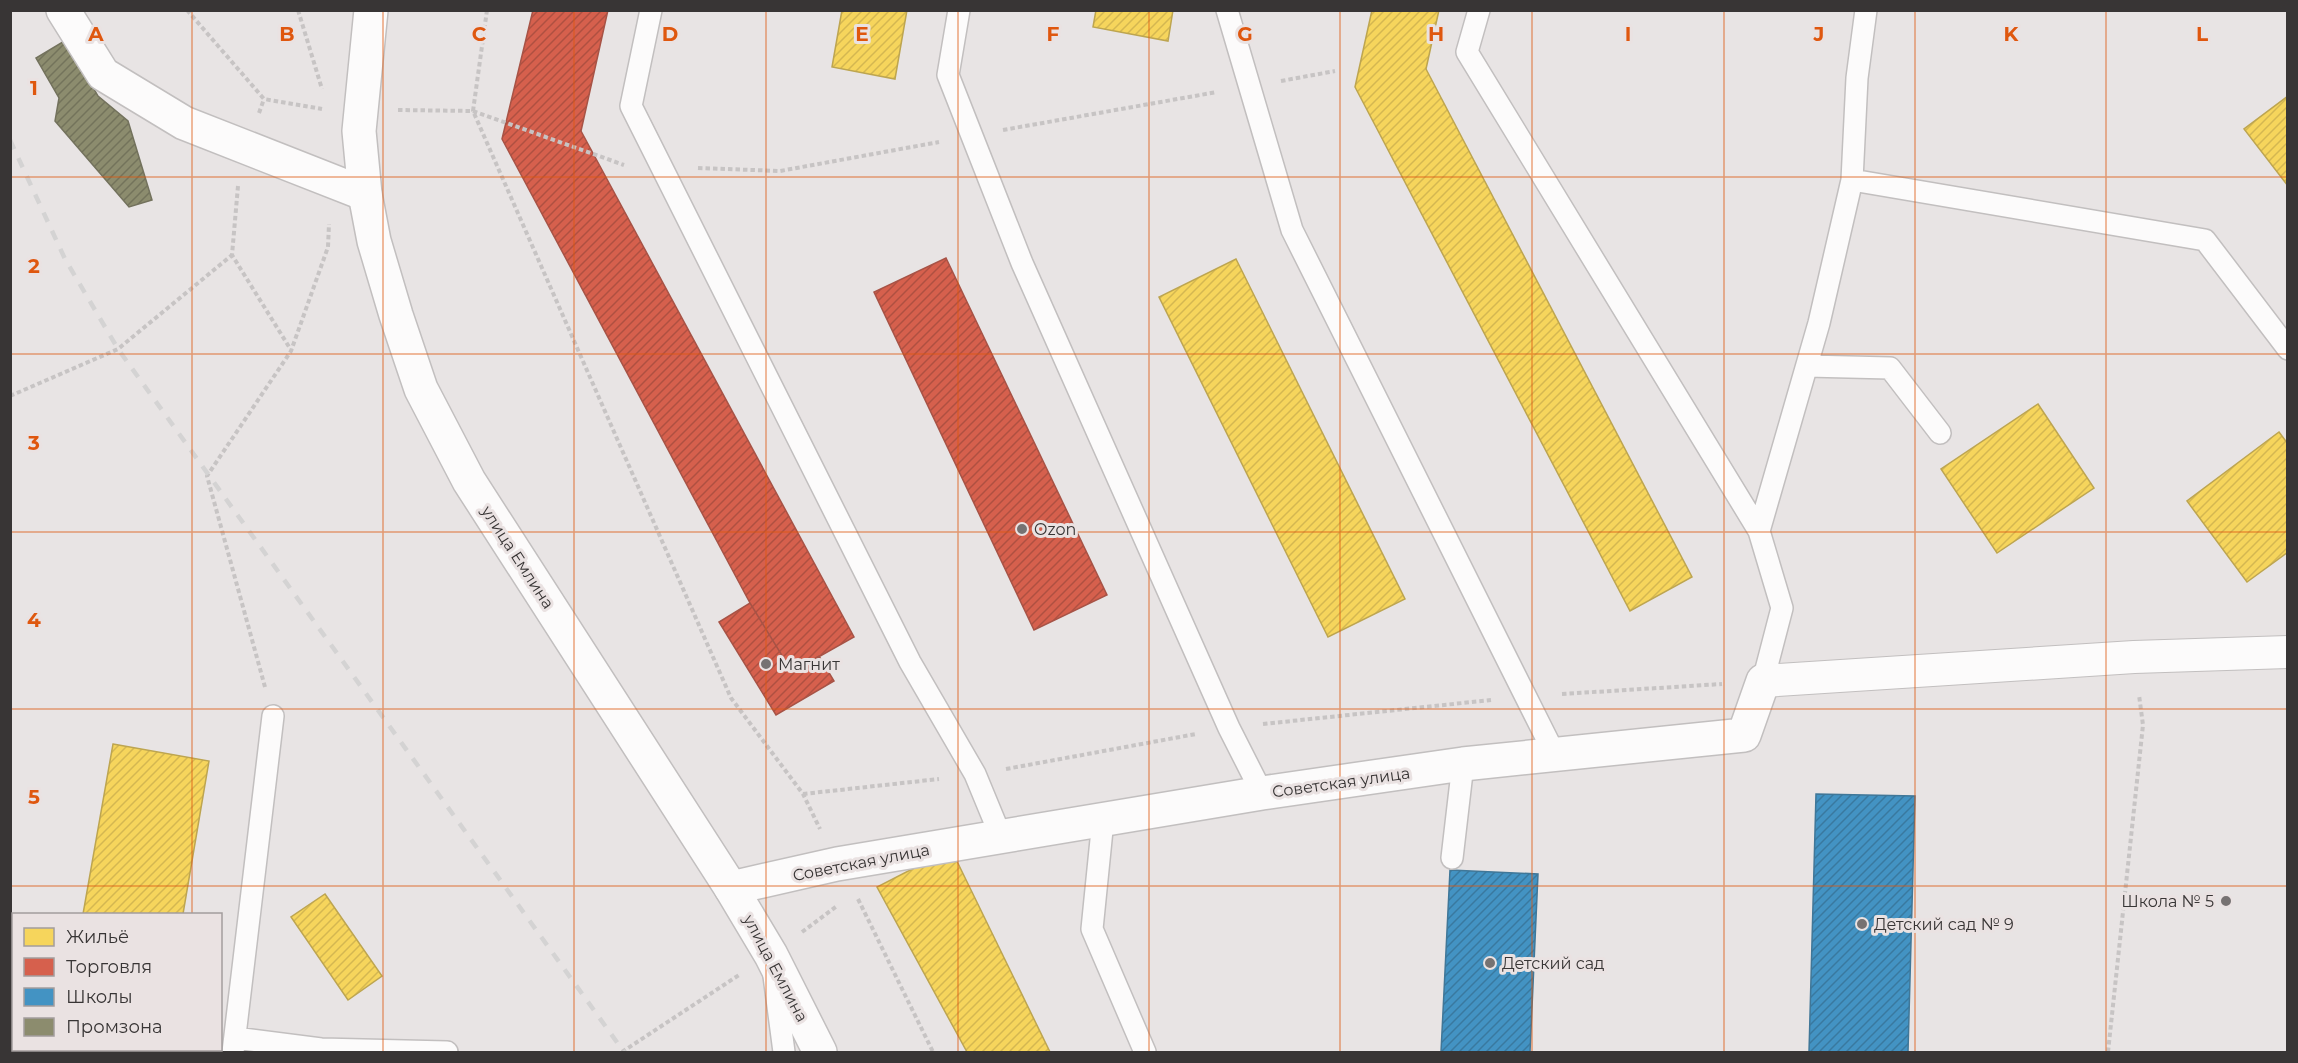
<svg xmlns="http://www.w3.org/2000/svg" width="2298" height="1063" font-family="Montserrat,sans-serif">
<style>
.homes{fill:url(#homes-hatch);stroke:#bda550;stroke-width:1.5}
.shops{fill:url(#shops-hatch);stroke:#a75346;stroke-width:1.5}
.schools{fill:url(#schools-hatch);stroke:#407798;stroke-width:1.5}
.industry{fill:url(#industry-hatch);stroke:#73725d;stroke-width:1.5}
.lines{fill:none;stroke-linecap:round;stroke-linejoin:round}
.service-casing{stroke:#c2bfbf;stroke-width:24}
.pedestrian-casing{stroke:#c2bfbf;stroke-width:34}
.minor-casing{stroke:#c2bfbf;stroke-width:36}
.tertiary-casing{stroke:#c2bfbf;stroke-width:36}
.path{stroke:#c7c4c4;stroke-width:4;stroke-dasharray:4.5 3;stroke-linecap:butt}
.service{stroke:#fcfbfb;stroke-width:21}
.pedestrian{stroke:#fcfbfb;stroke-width:32}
.minor{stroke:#fcfbfb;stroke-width:33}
.tertiary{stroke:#fcfbfb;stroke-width:33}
.rail{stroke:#d4d3d3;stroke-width:4.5;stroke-dasharray:10 10;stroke-linecap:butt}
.grid{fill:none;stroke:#df570e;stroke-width:1.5;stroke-opacity:0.55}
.poi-dot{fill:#767272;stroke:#eae2e2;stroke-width:2}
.labels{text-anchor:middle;stroke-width:6;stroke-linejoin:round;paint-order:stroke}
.poi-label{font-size:16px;fill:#383535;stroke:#eae2e2;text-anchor:start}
.street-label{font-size:16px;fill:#383535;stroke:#eae2e2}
.grid-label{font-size:20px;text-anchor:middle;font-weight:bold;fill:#df570e;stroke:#eae2e2;stroke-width:6;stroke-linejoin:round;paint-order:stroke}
</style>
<defs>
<pattern id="homes-hatch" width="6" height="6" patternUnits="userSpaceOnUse" patternTransform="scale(1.5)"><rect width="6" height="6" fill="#f6d55c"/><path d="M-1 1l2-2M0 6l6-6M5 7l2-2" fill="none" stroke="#d4b751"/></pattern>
<pattern id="shops-hatch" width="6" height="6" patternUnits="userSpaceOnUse" patternTransform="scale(1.5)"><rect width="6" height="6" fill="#d6604d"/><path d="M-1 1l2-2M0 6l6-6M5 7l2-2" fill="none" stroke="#af5041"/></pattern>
<pattern id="schools-hatch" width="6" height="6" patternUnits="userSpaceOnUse" patternTransform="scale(1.5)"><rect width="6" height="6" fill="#4393c3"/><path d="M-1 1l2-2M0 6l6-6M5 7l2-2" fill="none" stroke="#39799f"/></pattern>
<pattern id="industry-hatch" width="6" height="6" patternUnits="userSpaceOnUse" patternTransform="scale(1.5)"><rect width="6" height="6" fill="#8c8c6e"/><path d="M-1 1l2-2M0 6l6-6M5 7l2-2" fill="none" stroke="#73735b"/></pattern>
</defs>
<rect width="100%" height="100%" fill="#e8e4e4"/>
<path class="homes" d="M 842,10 L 907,10 L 895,79 L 832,67 Z
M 1096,10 L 1173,10 L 1168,41 L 1093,27 Z
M 1372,10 L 1439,10 L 1426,69 L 1692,577 L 1630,611 L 1355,87 Z
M 2288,96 L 2288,186 L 2244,129 Z
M 1236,259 L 1405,599 L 1328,637 L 1159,297 Z
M 2038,404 L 2094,488 L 1997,553 L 1941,469 Z
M 2279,432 L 2288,444 L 2288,552 L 2247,582 L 2187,501 Z
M 113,744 L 209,761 L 183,914 L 83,914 Z
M 951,849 L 1050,1052 L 967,1052 L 877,887 Z
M 325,894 L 382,976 L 348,1000 L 291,917 Z"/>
<path class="shops" d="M 533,10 L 608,10 L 581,131 L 854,637 L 792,672 L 750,603 L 502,139 Z
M 946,258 L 1107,595 L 1034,630 L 874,292 Z
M 750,603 L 792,672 L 819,656 L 834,681 L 776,715 L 719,622 Z"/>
<path class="schools" d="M 1816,794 L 1915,796 L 1908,1052 L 1809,1052 Z
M 1450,870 L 1538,874 L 1530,1052 L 1441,1052 Z"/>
<path class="industry" d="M 66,40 L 98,96 L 128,121 L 152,200 L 129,207 L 55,121 L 59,98 L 36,58 Z"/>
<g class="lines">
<defs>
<path id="service" d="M 651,10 L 631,106 L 910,662 L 975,774 L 1001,837
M 959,10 L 948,75 L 1022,263 L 1229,728 L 1262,793
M 1227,10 L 1292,230 L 1555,755
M 1479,10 L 1467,52 L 1759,531 L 1782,608 L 1763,681
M 1852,180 L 2205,240 L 2288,349
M 1807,366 L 1890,368 L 1940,433
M 1759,531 L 1819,323 L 1852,180 L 1857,78 L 1866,10
M 1103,820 L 1092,929 L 1145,1052
M 1452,858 L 1463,764
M 774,976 L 784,1052
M 235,1038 L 321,1049 L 447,1052
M 233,1052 L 273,716"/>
<path id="pedestrian" d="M 1763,681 L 2134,657 L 2288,652"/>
<path id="minor" d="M 63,10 L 103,74 L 184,123 L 365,194
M 731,888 L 837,864 L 1262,793 L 1463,764 L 1744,735 L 1763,681"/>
<path id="tertiary" d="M 371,10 L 359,131 L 365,194 L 374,241 L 396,315 L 421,389 L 469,481 L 731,888 L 771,955 L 820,1052"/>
</defs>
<use href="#service" class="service-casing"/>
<use href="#pedestrian" class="pedestrian-casing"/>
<use href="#minor" class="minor-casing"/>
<use href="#tertiary" class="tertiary-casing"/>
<path class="path" d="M 187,10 L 264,99 L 322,109
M 298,10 L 322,89
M 487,10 L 473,111 L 731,698 L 803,794 L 820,829
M 1281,81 L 1335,71
M 398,110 L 473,111 L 624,165
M 259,113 L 264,99
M 1003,130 L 1217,92
M 698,168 L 780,171 L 939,142
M 238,186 L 232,255 L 291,350
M 10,396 L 118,349 L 232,255
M 265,687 L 207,476 L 291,351 L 328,247 L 329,224
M 1562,694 L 1722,684
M 1263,724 L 1491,700
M 1006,769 L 1196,734
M 803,794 L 939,779
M 858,899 L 933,1052
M 802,932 L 837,906
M 622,1052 L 739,975
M 2108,1052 L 2143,725 L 2139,695"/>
<use href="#service" class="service"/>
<use href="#pedestrian" class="pedestrian"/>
<use href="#minor" class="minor"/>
<use href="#tertiary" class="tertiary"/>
<path class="rail" d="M 10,140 L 65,259 L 118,349 L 624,1052"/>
</g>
<path class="grid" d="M 192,10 L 192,914M 383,10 L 383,1052M 574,10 L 574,1052M 766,10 L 766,1052M 958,10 L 958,1052M 1149,10 L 1149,1052M 1340,10 L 1340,1052M 1532,10 L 1532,1052M 1724,10 L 1724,1052M 1915,10 L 1915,1052M 2106,10 L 2106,1052M 10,177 L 2288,177M 10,354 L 2288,354M 10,532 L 2288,532M 10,709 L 2288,709M 10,886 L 2288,886M 192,1050 L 192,1052"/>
<g class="poi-dot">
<circle cx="1022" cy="529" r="6"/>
<circle cx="766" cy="664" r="6"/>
<circle cx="2226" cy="901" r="6"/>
<circle cx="1862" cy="924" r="6"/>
<circle cx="1490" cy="963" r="6"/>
</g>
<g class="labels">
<g class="poi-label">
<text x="1034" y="535">Ozon</text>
<text x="778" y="670">Магнит</text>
<text x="2214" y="907" text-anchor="end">Школа № 5</text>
<text x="1874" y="930">Детский сад № 9</text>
<text x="1502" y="969">Детский сад</text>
</g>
<g class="street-label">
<text transform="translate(518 557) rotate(57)" y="6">улица Емлина</text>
<text transform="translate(1341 782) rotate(-8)" y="6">Советская улица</text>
<text transform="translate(861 862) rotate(-11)" y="6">Советская улица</text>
<text transform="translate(776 968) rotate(62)" y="6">улица Емлина</text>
</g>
</g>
<g class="grid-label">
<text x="96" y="41">A</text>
<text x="287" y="41">B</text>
<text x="479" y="41">C</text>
<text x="670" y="41">D</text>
<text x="862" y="41">E</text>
<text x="1053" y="41">F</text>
<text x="1245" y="41">G</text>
<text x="1436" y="41">H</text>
<text x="1628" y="41">I</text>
<text x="1819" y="41">J</text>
<text x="2011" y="41">K</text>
<text x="2202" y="41">L</text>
<text x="34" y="95">1</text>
<text x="34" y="273">2</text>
<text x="34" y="450">3</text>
<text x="34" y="627">4</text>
<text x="34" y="804">5</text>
</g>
<rect width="2298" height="1063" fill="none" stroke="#383535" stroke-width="24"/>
<rect x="12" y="913" width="210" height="138" fill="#eae2e2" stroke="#a39d9d" stroke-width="1.5"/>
<rect x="24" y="928" width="30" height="18" fill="#f6d55c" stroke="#a39d9d" stroke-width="1.5"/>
<text x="66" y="943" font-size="18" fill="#383535">Жильё</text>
<rect x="24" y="958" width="30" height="18" fill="#d6604d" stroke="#a39d9d" stroke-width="1.5"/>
<text x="66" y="973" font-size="18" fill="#383535">Торговля</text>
<rect x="24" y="988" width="30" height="18" fill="#4393c3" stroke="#a39d9d" stroke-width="1.5"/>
<text x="66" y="1003" font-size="18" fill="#383535">Школы</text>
<rect x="24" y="1018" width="30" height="18" fill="#8c8c6e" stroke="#a39d9d" stroke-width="1.5"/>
<text x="66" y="1033" font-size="18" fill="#383535">Промзона</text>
</svg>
